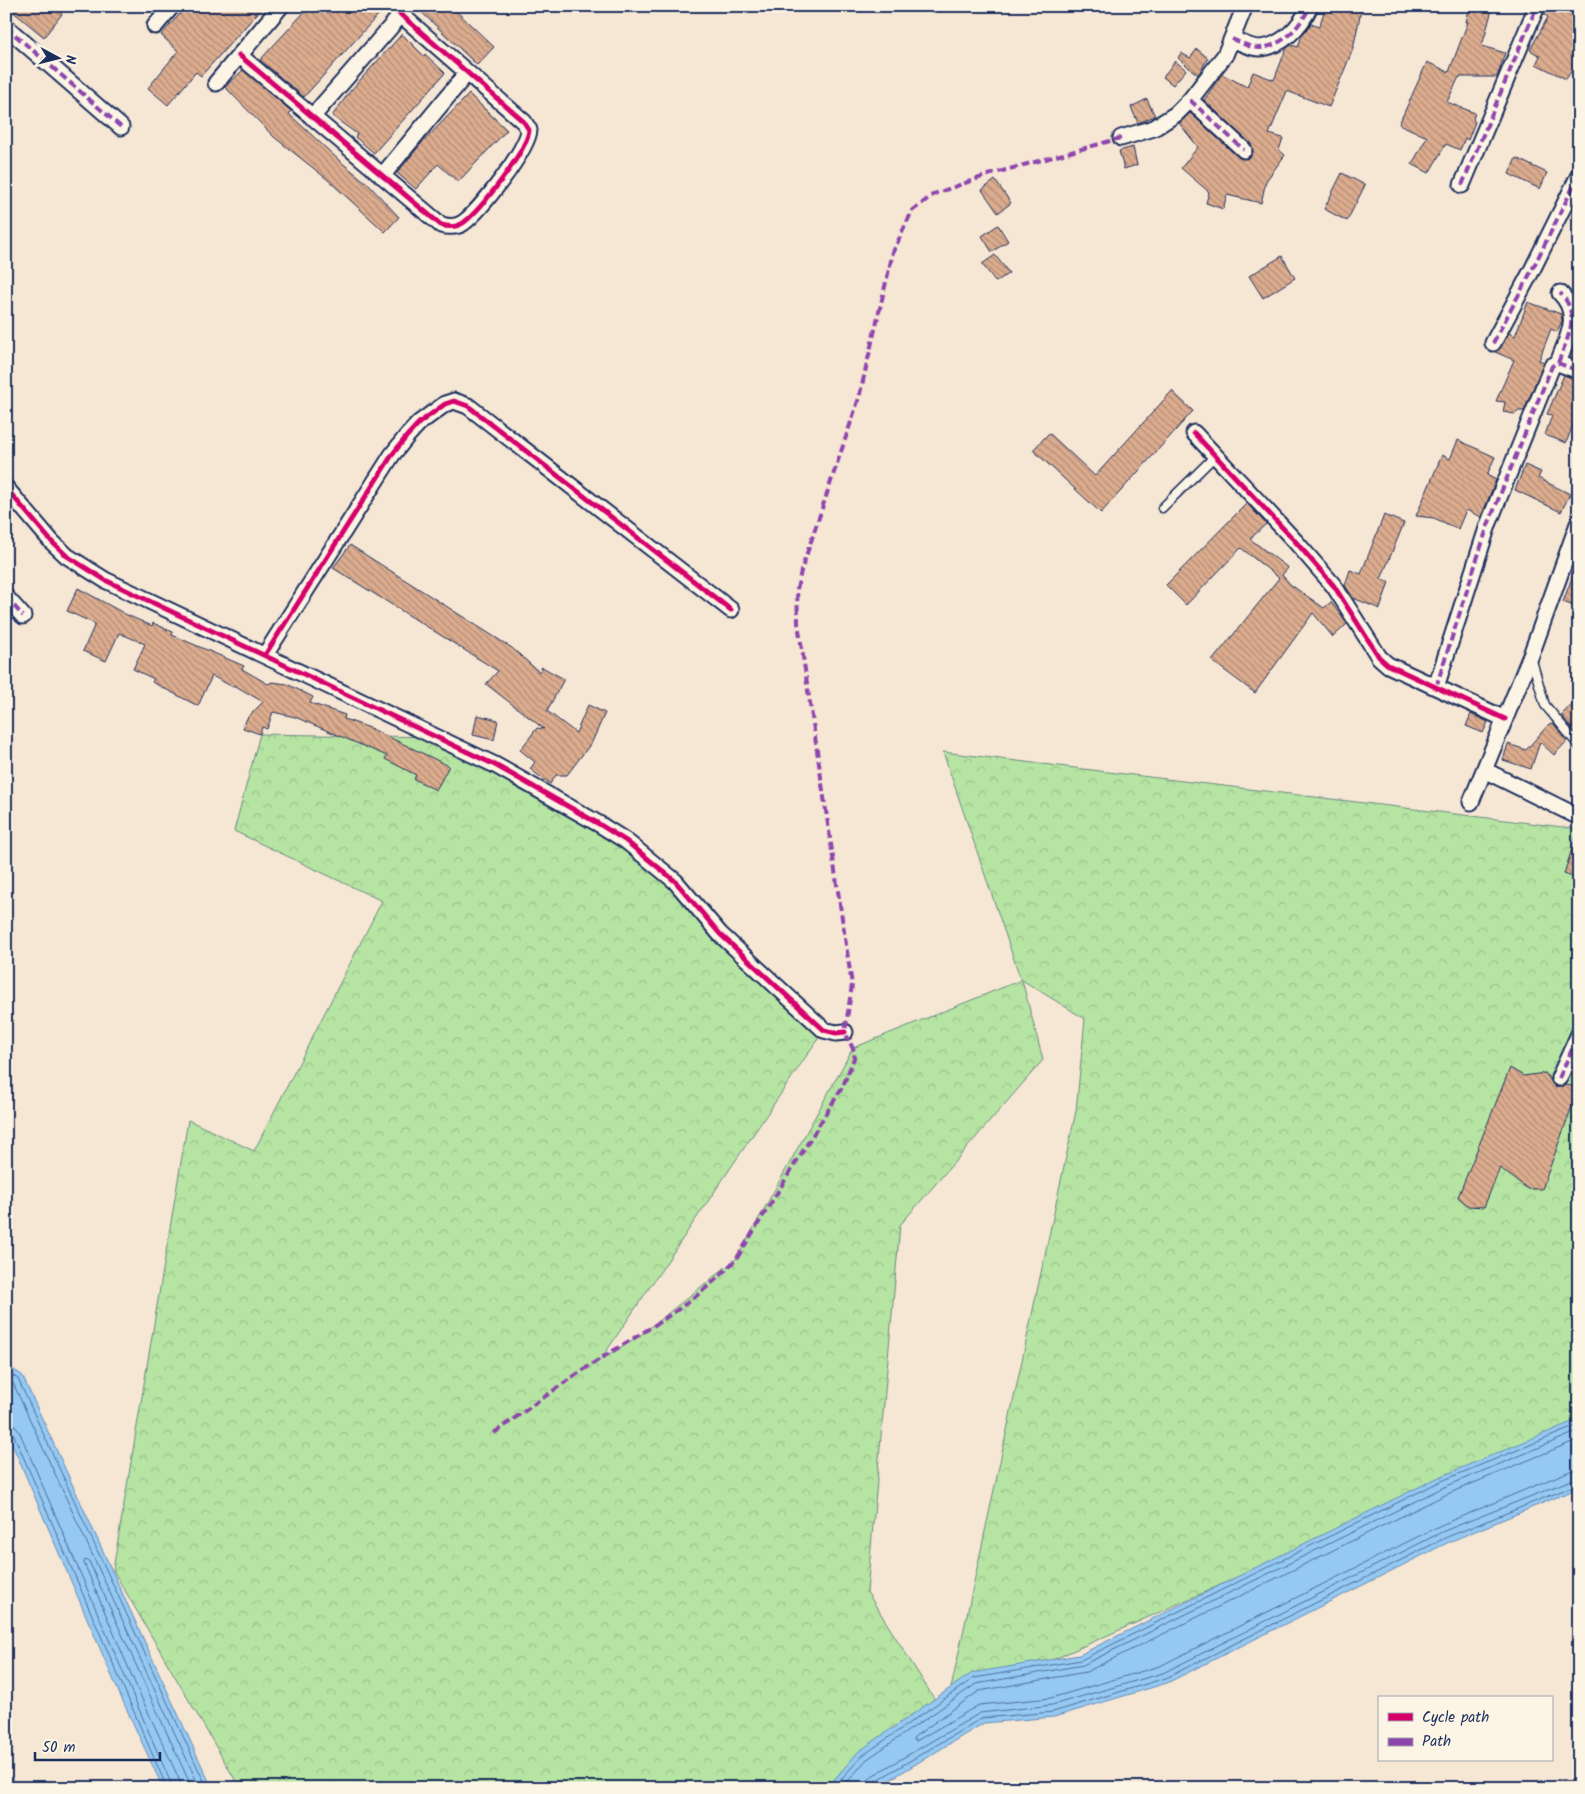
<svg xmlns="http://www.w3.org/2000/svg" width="1585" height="1794" font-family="Kalam,sans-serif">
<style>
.forest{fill:url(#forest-crowns);stroke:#688a80}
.water{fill:#95c9f2;stroke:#648bb7}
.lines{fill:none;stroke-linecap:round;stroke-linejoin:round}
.shore{stroke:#4c6d99;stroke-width:1}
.building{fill:url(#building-back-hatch);stroke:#1b2f5e}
.lane-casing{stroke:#1b2f5e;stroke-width:11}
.street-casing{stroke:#1b2f5e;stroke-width:19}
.lane{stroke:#fcf5e5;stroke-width:8}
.street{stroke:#fcf5e5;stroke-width:15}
.quiet{stroke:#8e44ad;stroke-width:4;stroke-dasharray:8 4;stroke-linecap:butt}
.cycleway-casing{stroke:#fcf5e5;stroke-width:8}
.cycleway{stroke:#d6006c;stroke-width:5}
</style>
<defs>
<pattern id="forest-crowns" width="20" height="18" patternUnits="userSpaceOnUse" patternTransform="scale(1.25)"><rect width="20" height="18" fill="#b6e4a2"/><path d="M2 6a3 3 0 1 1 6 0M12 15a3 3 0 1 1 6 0" fill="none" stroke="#9cc48e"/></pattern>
<pattern id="building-back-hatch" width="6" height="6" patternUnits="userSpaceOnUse" patternTransform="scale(1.25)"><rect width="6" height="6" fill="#dcac8e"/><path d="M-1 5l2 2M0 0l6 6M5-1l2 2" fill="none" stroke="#b28c77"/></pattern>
</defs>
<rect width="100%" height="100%" fill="#f6e6d4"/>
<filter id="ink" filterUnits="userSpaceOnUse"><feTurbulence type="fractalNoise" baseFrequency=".02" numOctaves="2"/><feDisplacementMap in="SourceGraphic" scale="10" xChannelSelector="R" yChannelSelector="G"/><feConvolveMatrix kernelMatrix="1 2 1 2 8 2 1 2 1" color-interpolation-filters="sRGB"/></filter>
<g filter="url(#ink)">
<path class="forest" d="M 260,734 L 437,737 L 649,859 L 824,1030 L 601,1359 L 642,1334 L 737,1258 L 853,1048 L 1021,980 L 943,752 L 1579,829 L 1579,1425 L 947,1707 L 1076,1111 L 1085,1019 L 1022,980 L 1043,1060 L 900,1225 L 867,1592 L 935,1700 L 839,1774 L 827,1788 L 240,1788 L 113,1570 L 188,1120 L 254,1151 L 382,901 L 234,831 Z"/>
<path class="water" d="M 6,1365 L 22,1375 L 212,1788 L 163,1788 L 120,1695 L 6,1430 Z
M 1579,1419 L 1579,1488 L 1449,1542 L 1167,1683 L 1054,1717 L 984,1723 L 876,1788 L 827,1788 L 858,1752 L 972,1673 L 1079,1655 L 1437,1478 Z"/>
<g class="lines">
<path class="shore" d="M 6,1371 L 18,1379 L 207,1788
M 6,1378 L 13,1383 L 200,1788
M 6,1423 L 14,1425 L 19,1431 L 173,1788
M 6,1430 L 13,1433 L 167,1788
M 1579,1439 L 1445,1495 L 1086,1672 L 979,1691 L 914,1737 L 913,1740 L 916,1741 L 979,1705 L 1051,1698 L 1160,1666 L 1441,1525 L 1570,1471 L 1579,1470
M 181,1788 L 179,1779 L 137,1688 L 84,1563 L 85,1560 L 89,1561 L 96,1577 L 192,1788
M 833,1788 L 862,1756 L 974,1678 L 1081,1660 L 1439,1482 L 1579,1425
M 842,1788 L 866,1760 L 976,1684 L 1083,1665 L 1442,1488 L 1579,1431
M 867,1788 L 867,1782 L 872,1776 L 980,1713 L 1052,1705 L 1163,1673 L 1444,1531 L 1579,1477
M 873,1788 L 876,1781 L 982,1718 L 1053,1712 L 1166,1678 L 1447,1537 L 1579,1484"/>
</g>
<path class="building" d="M 6,6 L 35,6 L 42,12 L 47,6 L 53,6 L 62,14 L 44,37 Z
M 187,6 L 264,6 L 201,76 L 196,72 L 168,105 L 148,88 L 178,51 L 161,35 Z
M 310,6 L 371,6 L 379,14 L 304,97 L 260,60 Z
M 415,6 L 451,6 L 494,47 L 477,65 Z
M 1326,6 L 1362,6 L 1353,49 L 1329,107 L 1287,91 L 1269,134 L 1283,138 L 1279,150 L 1285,155 L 1266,181 L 1261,203 L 1227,195 L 1223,209 L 1206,203 L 1209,192 L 1181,168 L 1198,147 L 1179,123 L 1190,113 L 1238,157 L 1242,159 L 1250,157 L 1253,152 L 1251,144 L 1204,100 L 1222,74 L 1247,87 L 1253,72 L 1274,80 L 1286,49 L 1291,45 L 1298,47 L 1302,35 L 1311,24 L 1319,27 Z
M 1470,6 L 1493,6 L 1482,46 L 1505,53 L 1497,77 L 1459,77 L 1447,102 L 1475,113 L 1473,119 L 1475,122 L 1468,140 L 1465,138 L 1460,150 L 1446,144 L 1429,173 L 1412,164 L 1427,137 L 1399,124 L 1427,62 L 1449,72 L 1468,22 L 1466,22 Z
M 1546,6 L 1579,6 L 1579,60 L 1566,79 L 1536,64 L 1540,56 L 1530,50 L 1548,17 L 1544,14 Z
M 402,34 L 424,56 L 425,54 L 445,73 L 374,153 L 355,137 L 357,134 L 332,116 L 351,90 Z
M 1197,49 L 1208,58 L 1198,75 L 1178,58 L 1181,53 L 1190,58 Z
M 1175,61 L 1186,70 L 1173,85 L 1163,77 Z
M 243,70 L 291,111 L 289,114 L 341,162 L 367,183 L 399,217 L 385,232 L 327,179 L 274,137 L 225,87 Z
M 469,94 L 507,130 L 458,182 L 438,164 L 416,189 L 397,173 L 420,145 Z
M 1147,99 L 1155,116 L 1138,123 L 1131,107 Z
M 1133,147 L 1137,165 L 1124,169 L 1119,151 Z
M 1516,158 L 1547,173 L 1540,189 L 1509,174 Z
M 1342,173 L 1365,185 L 1347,221 L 1324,209 Z
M 995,180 L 1011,203 L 998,213 L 982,190 Z
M 998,225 L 1008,241 L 992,252 L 982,236 Z
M 995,255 L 1009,273 L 996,282 L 982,264 Z
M 1282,256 L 1295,278 L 1263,298 L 1249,276 Z
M 1528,302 L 1561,314 L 1562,321 L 1557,332 L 1551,329 L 1539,360 L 1544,362 L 1524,411 L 1519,411 L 1515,414 L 1503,412 L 1505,402 L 1496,401 L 1514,360 L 1495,352 L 1501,347 L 1509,333 L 1515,336 Z
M 1564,375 L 1579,380 L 1579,427 L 1573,425 L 1566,443 L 1545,435 L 1552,415 L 1547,414 Z
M 1172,391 L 1193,411 L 1101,513 L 1033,450 L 1049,433 L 1095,476 Z
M 1458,440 L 1495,457 L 1487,475 L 1496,480 L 1481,517 L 1466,510 L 1458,529 L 1434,518 L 1416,516 L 1442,455 L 1450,459 Z
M 1525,465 L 1541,472 L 1538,478 L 1570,494 L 1561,512 L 1515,490 Z
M 1247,503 L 1266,524 L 1250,539 L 1288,568 L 1282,575 L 1291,585 L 1324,608 L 1331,602 L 1347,624 L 1333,637 L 1313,613 L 1255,693 L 1212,661 L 1279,578 L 1241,548 L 1186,605 L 1166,585 Z
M 1384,515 L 1404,523 L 1381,579 L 1389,582 L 1380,609 L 1353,598 L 1345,585 L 1350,570 L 1361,574 Z
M 350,545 L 512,648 L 539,672 L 542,667 L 564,679 L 547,711 L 576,733 L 588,705 L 605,713 L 592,742 L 567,775 L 556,775 L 550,784 L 530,769 L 535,762 L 520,750 L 537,728 L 544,729 L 486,684 L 498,671 L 333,568 Z
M 1577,564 L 1579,564 L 1579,608 L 1563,602 Z
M 78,588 L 127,615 L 152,626 L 153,623 L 173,632 L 172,635 L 244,666 L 242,669 L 268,684 L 272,682 L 287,684 L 313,697 L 310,703 L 345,715 L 344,719 L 370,728 L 449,766 L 436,790 L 414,779 L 416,775 L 385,759 L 387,756 L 295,717 L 273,712 L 267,729 L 262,727 L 260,734 L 243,728 L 247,718 L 263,702 L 234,685 L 233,687 L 212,676 L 198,706 L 152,682 L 154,679 L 133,669 L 145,644 L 119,633 L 106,661 L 83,651 L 95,624 L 67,611 Z
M 1579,698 L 1579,728 L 1575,732 L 1561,715 Z
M 1471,714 L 1488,722 L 1483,733 L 1466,726 Z
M 477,715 L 498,720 L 494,740 L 473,735 Z
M 1553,723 L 1567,741 L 1554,755 L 1540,742 L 1531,769 L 1503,760 L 1508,744 L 1526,750 L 1549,724 Z
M 1576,836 L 1579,837 L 1579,879 L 1564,874 Z
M 1510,1068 L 1523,1076 L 1545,1073 L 1556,1088 L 1565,1085 L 1579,1087 L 1542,1189 L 1528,1189 L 1500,1168 L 1484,1207 L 1468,1206 L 1458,1197 Z"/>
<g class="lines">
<defs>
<path id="lane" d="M 1162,508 L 1215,456
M 1531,657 L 1545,705 L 1579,746"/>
<path id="street" d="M 155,26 L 172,6
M 6,27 L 121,127
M 1232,39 C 1240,42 1250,48 1259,48 C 1282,47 1301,26 1310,6
M 239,55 L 441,225 C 448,227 457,227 463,223 C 480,211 528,149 529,130 L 524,122 L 391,6
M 216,83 L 281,6
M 1190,100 L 1244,150
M 312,117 L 401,15
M 1121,138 L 1154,128 L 1176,114 L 1190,100 L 1225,55 L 1245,6
M 382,176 L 467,73
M 1462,185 L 1537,6
M 1493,343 L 1532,270 L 1579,175
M 1558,363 C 1567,338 1582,315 1560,293
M 1194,433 L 1295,541 L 1334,586 L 1379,657 L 1388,665 L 1505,719
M 6,488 L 52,542 L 67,556 L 105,580 L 495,765 L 599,824 L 626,841 L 675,881 L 720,934 L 824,1030 L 836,1033 L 845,1032
M 6,597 L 23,616
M 265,655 L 392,455 L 407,436 L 419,423 L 445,404 L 454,401 L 468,406 L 731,610
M 1436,687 L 1488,525 L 1552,366 L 1558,363 L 1579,371
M 1484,770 L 1579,817
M 1471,802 L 1531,655 L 1579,521
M 1559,1078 L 1579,1034"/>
</defs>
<use href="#lane" class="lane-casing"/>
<use href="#street" class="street-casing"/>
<use href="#lane" class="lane"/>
<use href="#street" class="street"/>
<path class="quiet" d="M 6,27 L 121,127
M 1232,39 C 1240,42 1250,48 1259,48 C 1282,47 1301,26 1310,6
M 1190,100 L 1244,150
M 1462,185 L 1537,6
M 1493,343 L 1532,270 L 1579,175
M 1558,363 C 1567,338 1582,315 1560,293
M 6,597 L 23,616
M 1436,687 L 1488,525 L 1552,366 L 1558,363 L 1579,371
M 1559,1078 L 1579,1034
M 494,1433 C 529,1408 564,1382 600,1359 C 648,1329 699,1301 737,1258 L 843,1086 L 854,1058 L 855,1053 L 845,1032 L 852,985 L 798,623 L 797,589 L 801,571 L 859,398 L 893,252 L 912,211 L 934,194 L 988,175 L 1121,138"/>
<defs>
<path id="cycleway" d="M 239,55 L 441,225 C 448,227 457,227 463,223 C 480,211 528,149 529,130 L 524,122 L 391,6
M 1194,433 L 1295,541 L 1334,586 L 1379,657 L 1388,665 L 1505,719
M 6,488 L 52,542 L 67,556 L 105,580 L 495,765 L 599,824 L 626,841 L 675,881 L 720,934 L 824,1030 L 836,1033 L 845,1032
M 265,655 L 392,455 L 407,436 L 419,423 L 445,404 L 454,401 L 468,406 L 731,610"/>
</defs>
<use href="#cycleway" class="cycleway-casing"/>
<use href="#cycleway" class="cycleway"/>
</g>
</g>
<rect width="1585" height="1794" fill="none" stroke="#fcf5e5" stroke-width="25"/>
<rect x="12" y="12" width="1560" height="1769" fill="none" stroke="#1b2f5e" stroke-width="2" filter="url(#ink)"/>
<rect x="1378" y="1696" width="175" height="65" fill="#fcf5e5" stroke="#a2a6af"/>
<rect x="1388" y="1713" width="25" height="8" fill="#d6006c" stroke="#a2a6af"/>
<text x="1422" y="1722" font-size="15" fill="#1b2f5e">Cycle path</text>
<rect x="1388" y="1738" width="25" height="8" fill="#8e44ad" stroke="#a2a6af"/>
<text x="1422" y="1746" font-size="15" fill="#1b2f5e">Path</text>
<g transform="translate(58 58) rotate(97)" stroke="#fcf5e5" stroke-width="4" paint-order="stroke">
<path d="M0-4L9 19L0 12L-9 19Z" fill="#1b2f5e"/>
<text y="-8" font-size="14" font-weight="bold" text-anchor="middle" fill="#1b2f5e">N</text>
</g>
<path d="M35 1752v8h125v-8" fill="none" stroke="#1b2f5e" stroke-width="2.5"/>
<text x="42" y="1752" font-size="15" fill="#1b2f5e" stroke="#fcf5e5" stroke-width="4" paint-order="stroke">50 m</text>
</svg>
